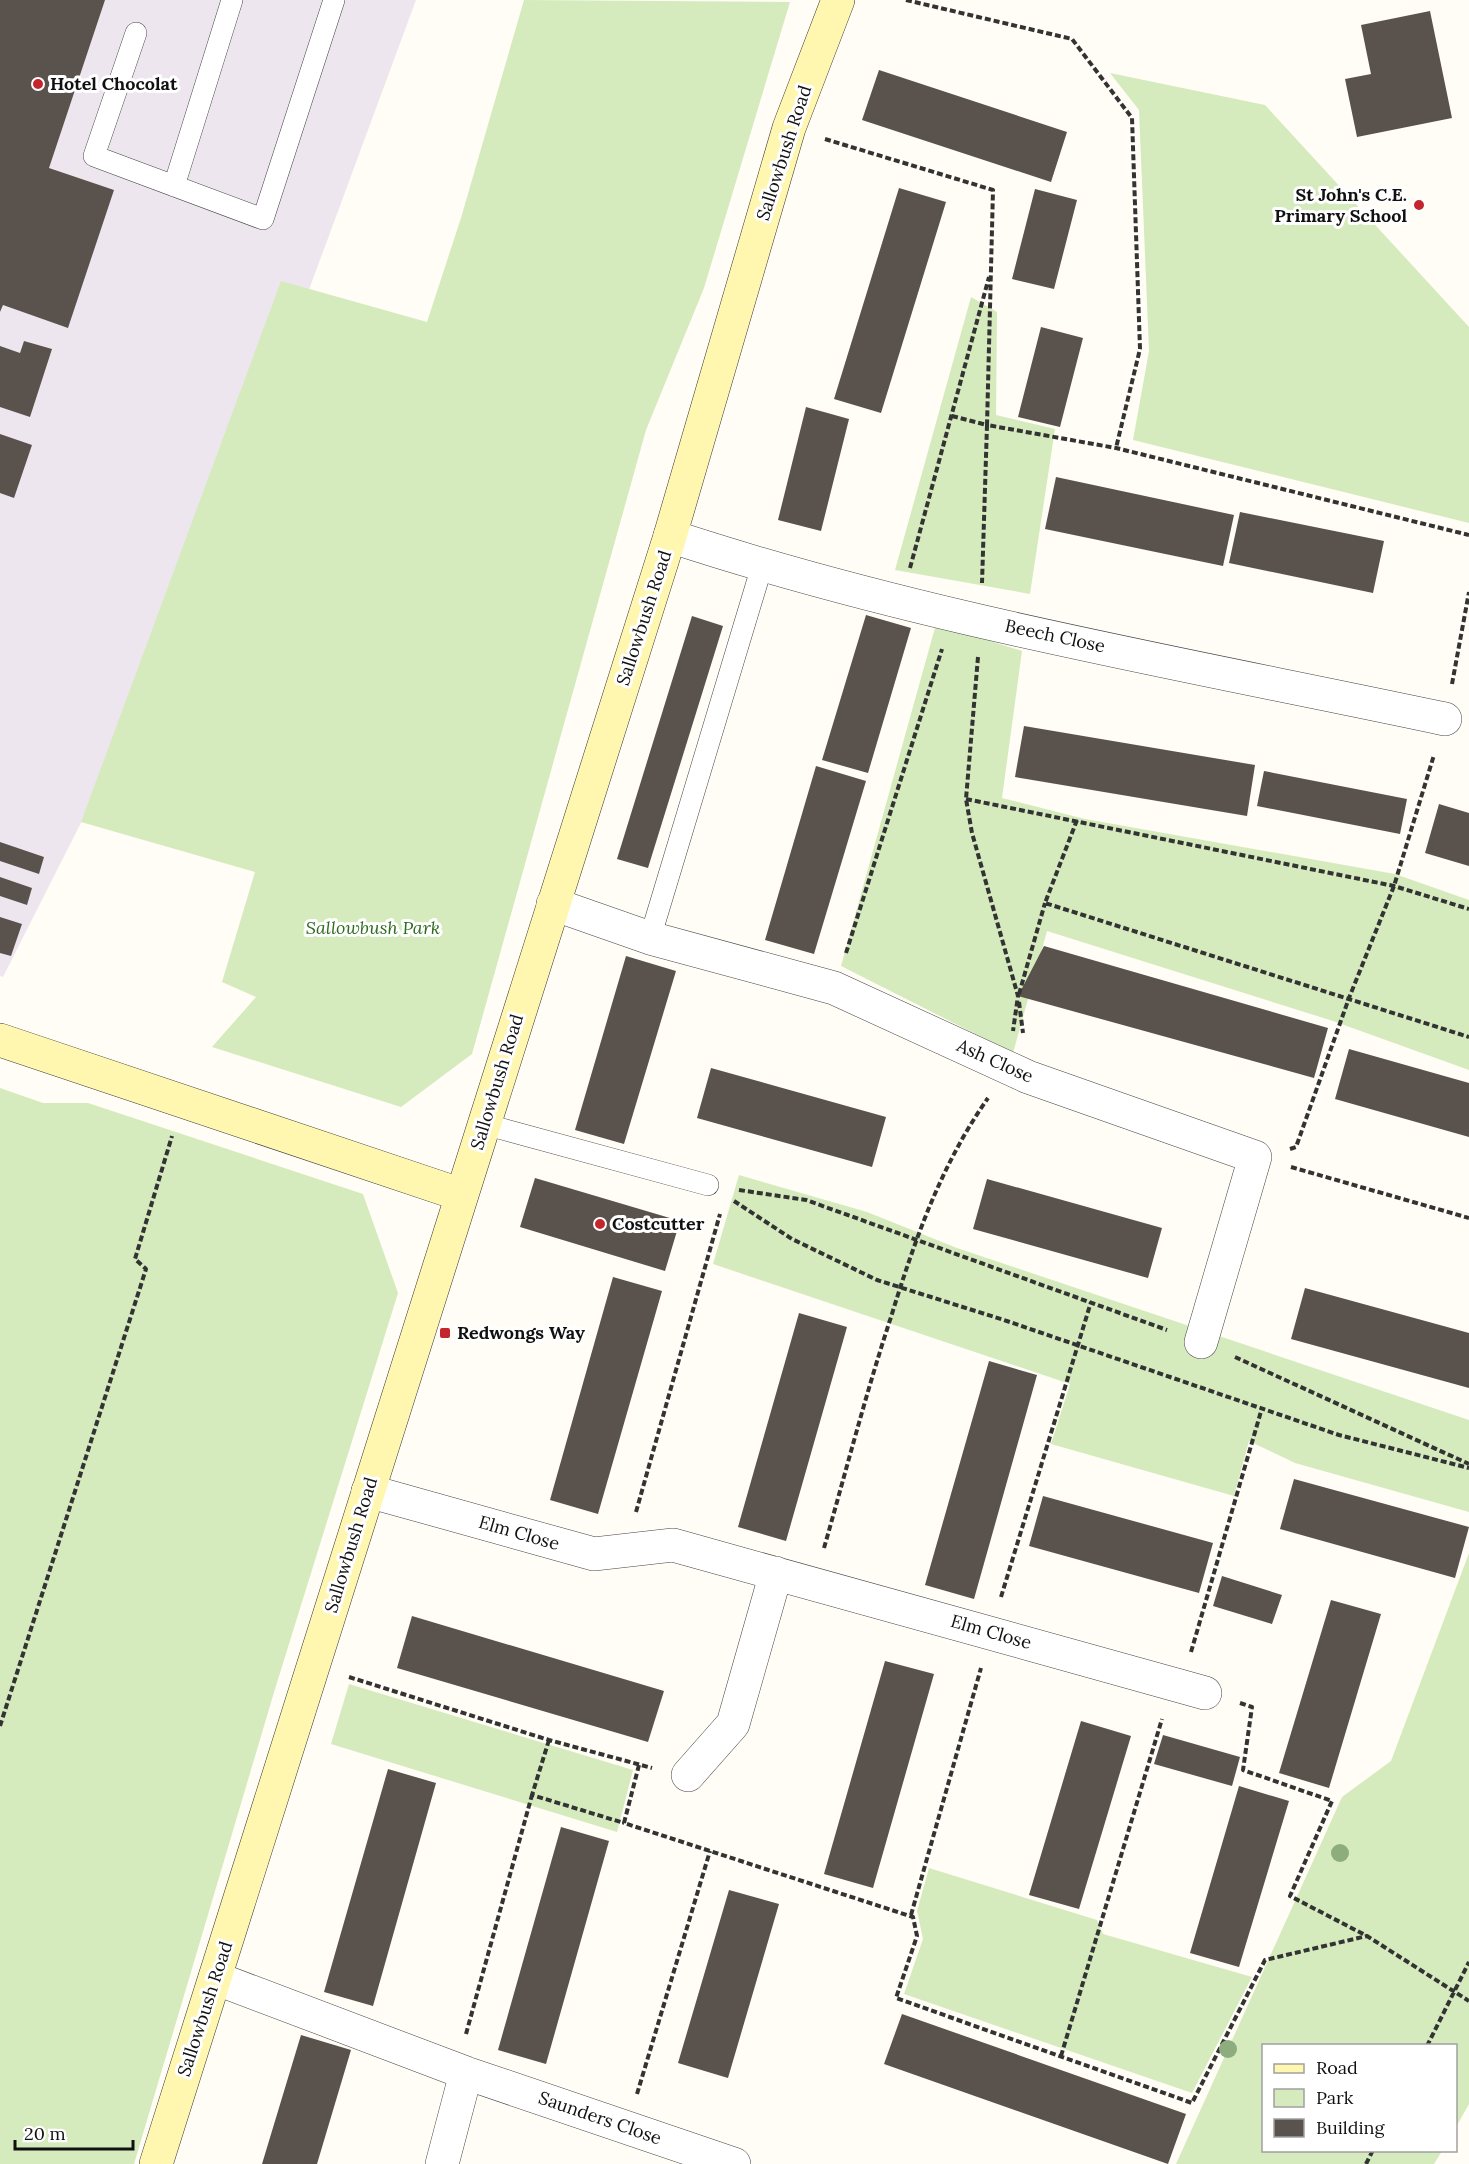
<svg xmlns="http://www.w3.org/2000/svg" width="1469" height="2164" font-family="Lora,serif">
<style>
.industrial{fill:#eee6ef}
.green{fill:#d5ebbd}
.building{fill:#5a524d}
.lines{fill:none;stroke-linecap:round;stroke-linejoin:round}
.lane-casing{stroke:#444;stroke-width:22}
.street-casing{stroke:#444;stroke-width:34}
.secondary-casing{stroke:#333;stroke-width:34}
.path{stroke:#333;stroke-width:4;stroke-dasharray:6 3;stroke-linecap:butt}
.lane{stroke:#fff;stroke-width:21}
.street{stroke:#fff;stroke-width:33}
.secondary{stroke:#fff6b0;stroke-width:33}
.tree{fill:#8dad7f}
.poi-dot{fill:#c4262e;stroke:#fff;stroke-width:2}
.labels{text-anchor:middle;stroke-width:6;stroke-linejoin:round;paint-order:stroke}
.poi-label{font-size:18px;font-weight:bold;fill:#111;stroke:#fff;text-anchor:start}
.street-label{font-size:18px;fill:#111;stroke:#fff}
.park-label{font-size:18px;font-style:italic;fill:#2f6b1f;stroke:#fff}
</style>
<rect width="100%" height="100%" fill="#fffdf5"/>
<path class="industrial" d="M 0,0 L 416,0 L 221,528 L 228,532 L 3,977 L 0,976 Z"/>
<path class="green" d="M 524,0 L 790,2 L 704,288 L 646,430 L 472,1054 L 401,1107 L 212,1047 L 256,997 L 222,982 L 255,872 L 81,822 L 281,281 L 427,322 L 461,218 Z
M 1110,73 L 1265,105 L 1469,327 L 1469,523 L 1133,440 L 1149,351 L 1139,110 Z
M 971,297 L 997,312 L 996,415 L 1055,429 L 1030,594 L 895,570 Z
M 936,624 L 1022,651 L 1002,798 L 1085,819 L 1395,874 L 1469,900 L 1469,1070 L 1333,1021 L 1047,931 L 1013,1053 L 841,966 Z
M 0,1088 L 43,1103 L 88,1103 L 363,1194 L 398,1293 L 275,1689 L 134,2164 L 0,2164 Z
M 739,1175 L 867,1212 L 957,1248 L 1469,1420 L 1469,1512 L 1295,1463 L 1249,1441 L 1234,1496 L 1051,1444 L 1070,1384 L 713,1264 Z
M 1469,1553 L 1469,2104 L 1456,2127 L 1456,2046 L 1264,2046 L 1264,2150 L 1442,2151 L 1434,2164 L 1176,2164 L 1342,1797 L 1391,1761 Z
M 349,1684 L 633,1770 L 617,1832 L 331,1744 Z
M 929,1868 L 1097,1920 L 1103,1934 L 1252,1977 L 1192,2093 L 904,1994 L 923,1939 L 917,1911 Z"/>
<path class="building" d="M 0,0 L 105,0 L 49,168 L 114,190 L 68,328 L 3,305 L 0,312 Z
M 1430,11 L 1452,118 L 1357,137 L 1345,79 L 1371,74 L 1361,25 Z
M 879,70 L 1067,132 L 1051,182 L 862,120 Z
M 899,188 L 946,202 L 881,413 L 834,399 Z
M 1035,189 L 1077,200 L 1054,289 L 1012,279 Z
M 1041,327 L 1083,338 L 1060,427 L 1018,417 Z
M 24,341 L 52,349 L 30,417 L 0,407 L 0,346 L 20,353 Z
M 806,407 L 849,419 L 821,531 L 778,520 Z
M 0,434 L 32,445 L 14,498 L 0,493 Z
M 1056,477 L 1234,515 L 1223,566 L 1045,529 Z
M 1240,512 L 1384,541 L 1373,593 L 1229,563 Z
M 866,615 L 911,628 L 868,773 L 822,760 Z
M 692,616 L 723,626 L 648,868 L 617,859 Z
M 1024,726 L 1255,765 L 1247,816 L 1015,777 Z
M 816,766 L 866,781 L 814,954 L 765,940 Z
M 1264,771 L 1407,799 L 1400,834 L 1257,806 Z
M 1439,804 L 1469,813 L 1469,866 L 1425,853 Z
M 0,842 L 44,857 L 39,874 L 0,861 Z
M 0,877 L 32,888 L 27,905 L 0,896 Z
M 0,917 L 22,924 L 11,956 L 0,953 Z
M 1044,946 L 1328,1028 L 1314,1078 L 1018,996 Z
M 626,956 L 676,971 L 624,1144 L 575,1130 Z
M 1349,1049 L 1469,1083 L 1469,1137 L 1335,1099 Z
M 711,1068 L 886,1117 L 872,1167 L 697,1118 Z
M 535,1178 L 680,1221 L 665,1271 L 520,1227 Z
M 987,1179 L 1162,1228 L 1148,1278 L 973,1229 Z
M 613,1277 L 662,1291 L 598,1514 L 550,1500 Z
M 1305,1288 L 1469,1333 L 1469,1388 L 1291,1339 Z
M 799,1313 L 847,1327 L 786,1541 L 738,1527 Z
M 989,1361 L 1037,1375 L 974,1599 L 925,1585 Z
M 1294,1479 L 1469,1527 L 1455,1578 L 1280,1529 Z
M 1043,1496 L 1213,1543 L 1199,1593 L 1029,1546 Z
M 1222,1576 L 1282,1595 L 1272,1624 L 1213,1606 Z
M 1331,1600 L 1381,1614 L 1329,1788 L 1279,1773 Z
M 412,1616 L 664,1691 L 648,1742 L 397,1668 Z
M 885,1661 L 934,1674 L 873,1888 L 824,1874 Z
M 1081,1721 L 1131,1736 L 1079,1909 L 1029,1895 Z
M 1163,1735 L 1240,1757 L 1232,1786 L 1154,1764 Z
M 388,1769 L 436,1783 L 373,2006 L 324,1992 Z
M 1239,1786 L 1289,1801 L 1239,1967 L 1190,1953 Z
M 561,1827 L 609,1841 L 546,2064 L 498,2050 Z
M 729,1890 L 779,1904 L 728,2078 L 678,2063 Z
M 902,2014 L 1186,2114 L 1168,2164 L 884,2064 Z
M 301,2035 L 351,2050 L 317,2164 L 262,2164 Z"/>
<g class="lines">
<defs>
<path id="lane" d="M 136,33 L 94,156 L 263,219 L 334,0
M 174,186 L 232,0
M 650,938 L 762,566
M 484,1124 L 708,1185"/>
<path id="street" d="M 670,536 C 922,619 1186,664 1445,719
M 553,904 L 650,938 L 834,988 L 1028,1077 L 1255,1157 L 1201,1342
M 368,1491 L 594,1554 L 673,1545 L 1205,1693
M 688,1775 L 733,1724 L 776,1573
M 215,1978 L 466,2073 L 734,2164
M 442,2164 L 466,2073"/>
<path id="secondary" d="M 0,1040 L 462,1195
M 156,2164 L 670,536 L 789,128 L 838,0"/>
</defs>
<use href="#lane" class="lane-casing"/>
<use href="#street" class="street-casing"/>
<use href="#secondary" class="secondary-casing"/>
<path class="path" d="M 906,0 L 1072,39 L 1132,118 L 1140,349 L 1116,448
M 825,139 L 993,190 L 987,425 L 1116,448 L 1469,535
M 952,416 L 987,425 L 982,583
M 910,568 L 989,277
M 978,657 L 966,799 L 972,833 L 1018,996 L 1013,1031
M 1452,684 L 1469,592
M 966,799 L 1394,886 L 1469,909
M 1077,820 L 1045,903 L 1469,1037
M 846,953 L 942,649
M 1019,994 L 1045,903
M 1019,1002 L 1023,1033
M 1290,1149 L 1296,1147 L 1349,998 L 1394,886 L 1434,755
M 1291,1167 L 1469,1218
M 739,1190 L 806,1200 L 1167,1330
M 734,1201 L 792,1239 L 877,1280 L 1004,1320 L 1339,1435 L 1469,1468
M 1235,1357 L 1469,1464
M 636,1512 L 720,1214
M 824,1548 C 846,1471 866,1393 891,1317 C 915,1239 941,1165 988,1098
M 1001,1597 L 1091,1302
M 1191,1652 L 1262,1408
M 349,1677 L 549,1740 L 652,1768
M 1240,1703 L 1252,1707 L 1243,1770 L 1332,1801 L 1290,1896 L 1367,1936 L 1469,2001
M 0,1726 L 146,1269 L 135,1259 L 172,1136
M 549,1740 L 532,1795 L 624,1823
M 639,1765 L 624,1823 L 913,1917 L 917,1936 L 896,1998 L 1192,2103 L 1265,1960 L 1367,1936
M 911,1915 L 981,1668
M 466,2034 L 532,1795
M 1427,2046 L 1469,1962
M 1061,2056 L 1162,1719
M 637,2094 L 710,1851
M 1366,2164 L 1373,2150"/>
<use href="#lane" class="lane"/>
<use href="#street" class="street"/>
<use href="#secondary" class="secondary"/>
</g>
<g class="tree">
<circle cx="1340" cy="1853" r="9"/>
<circle cx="1228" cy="2049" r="9"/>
</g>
<g class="poi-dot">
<circle cx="38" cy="84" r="6"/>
<circle cx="1419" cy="205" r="6"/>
<circle cx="600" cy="1224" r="6"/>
<rect x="439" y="1327" width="12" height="12" rx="3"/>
</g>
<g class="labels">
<g class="poi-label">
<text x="50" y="90">Hotel Chocolat</text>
<text x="1407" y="201" text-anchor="end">St John's C.E.<tspan x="1407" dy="21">Primary School</tspan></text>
<text x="612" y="1230">Costcutter</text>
<text x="457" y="1339">Redwongs Way</text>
</g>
<g class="street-label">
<text transform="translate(784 153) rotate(-72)" y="6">Sallowbush Road</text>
<text transform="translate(644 618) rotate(-72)" y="6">Sallowbush Road</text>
<text transform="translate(1055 636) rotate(12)" y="6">Beech Close</text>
<text transform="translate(995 1061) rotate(24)" y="6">Ash Close</text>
<text transform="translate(497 1082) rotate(-73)" y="6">Sallowbush Road</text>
<text transform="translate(519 1533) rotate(16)" y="6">Elm Close</text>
<text transform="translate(351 1545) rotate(-73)" y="6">Sallowbush Road</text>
<text transform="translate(991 1632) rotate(16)" y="6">Elm Close</text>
<text transform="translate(205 2009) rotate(-72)" y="6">Sallowbush Road</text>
<text transform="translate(600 2118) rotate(19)" y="6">Saunders Close</text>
</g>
<g class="park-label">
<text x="373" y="934">Sallowbush Park</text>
</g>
</g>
<rect x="1262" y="2044" width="195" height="108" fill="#ffffff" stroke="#a0a0a0" stroke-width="1.5"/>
<rect x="1274" y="2064" width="30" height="9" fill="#fff6b0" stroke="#a0a0a0" stroke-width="1.5"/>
<text x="1316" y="2074" font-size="18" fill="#111111">Road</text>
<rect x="1274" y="2089" width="30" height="18" fill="#d5ebbd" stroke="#a0a0a0" stroke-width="1.5"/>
<text x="1316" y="2104" font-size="18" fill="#111111">Park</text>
<rect x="1274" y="2119" width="30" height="18" fill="#5a524d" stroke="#a0a0a0" stroke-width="1.5"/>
<text x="1316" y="2134" font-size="18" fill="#111111">Building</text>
<path d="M15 2140v9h118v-9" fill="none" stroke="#111111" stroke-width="3"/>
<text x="24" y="2140" font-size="18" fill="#111111" stroke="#ffffff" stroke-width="4.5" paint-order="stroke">20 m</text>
</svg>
